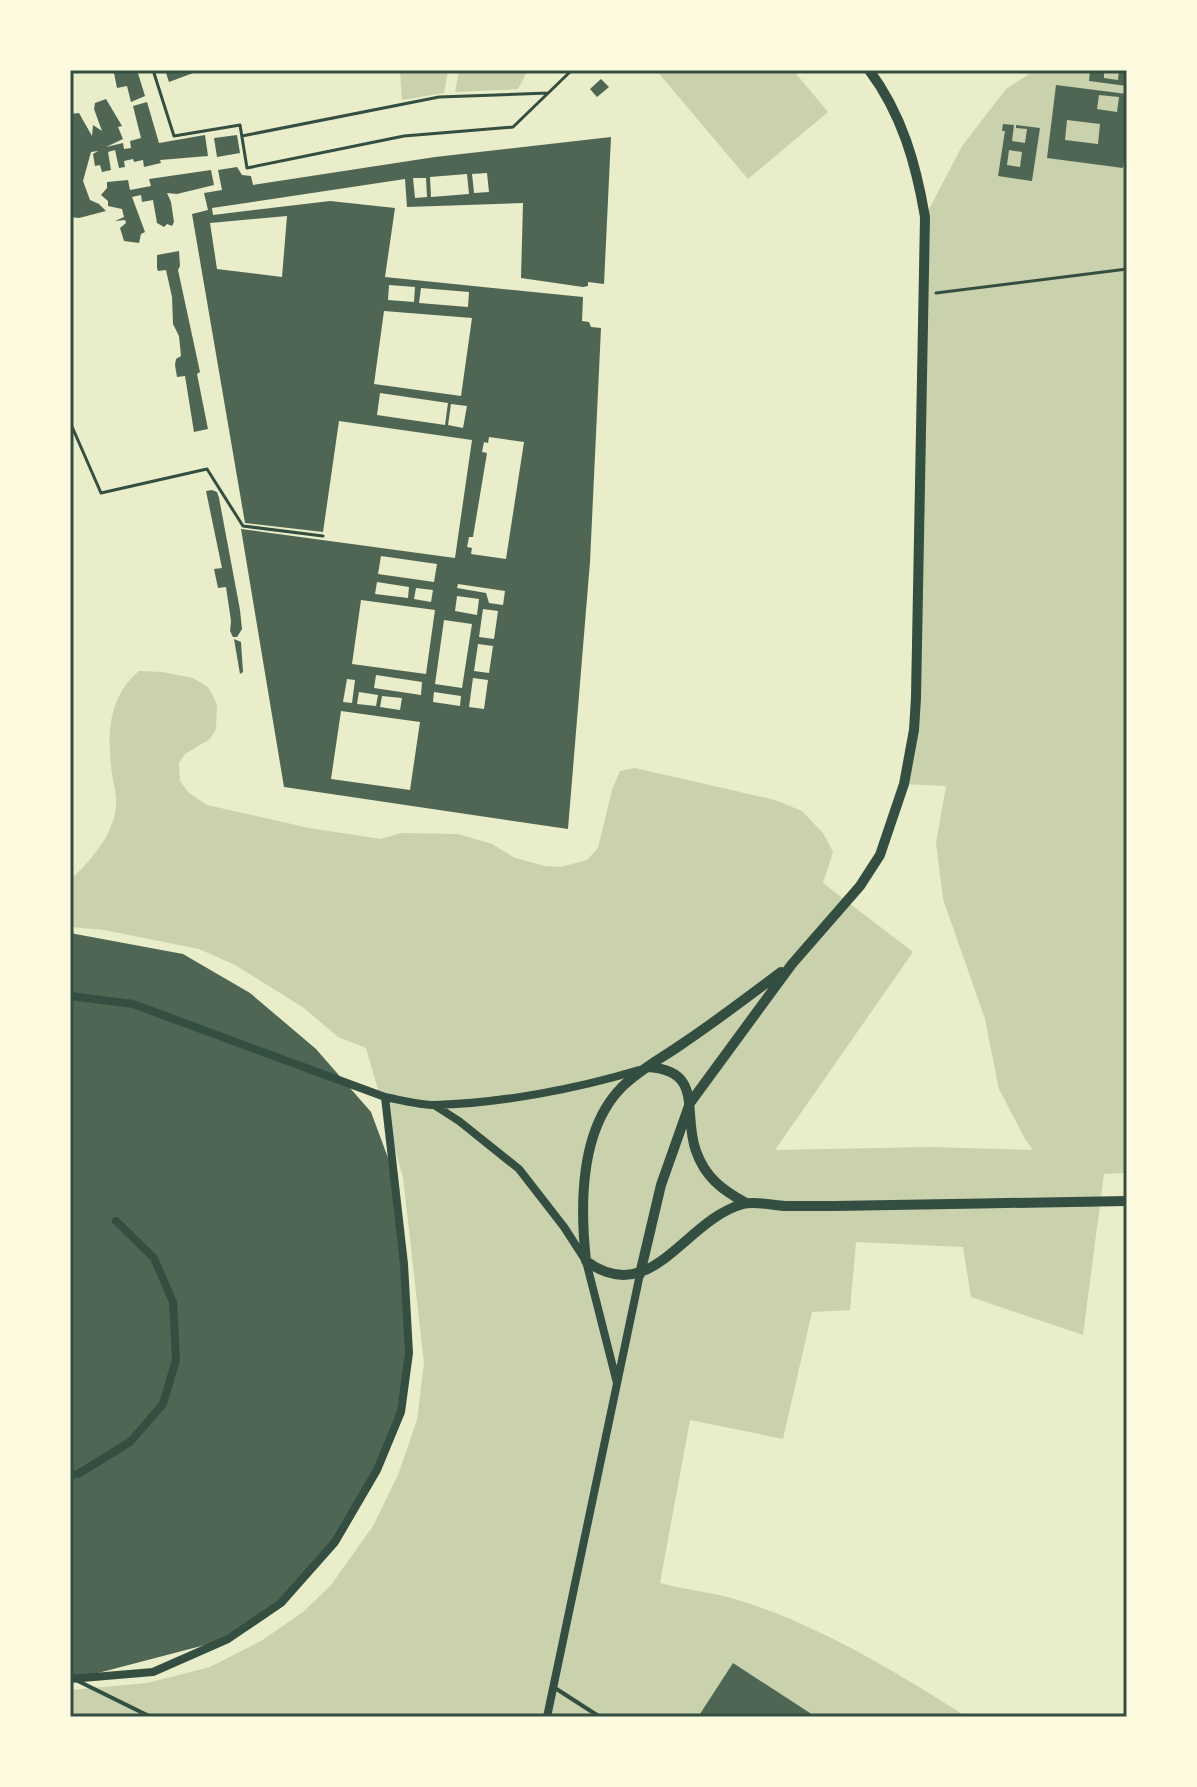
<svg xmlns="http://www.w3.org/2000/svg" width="1197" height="1787" font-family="'Titillium Web',sans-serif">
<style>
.green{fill:#cad2ad}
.building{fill:#4f6655;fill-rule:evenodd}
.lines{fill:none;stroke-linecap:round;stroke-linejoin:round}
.path{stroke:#344e41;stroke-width:3}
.service{stroke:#344e41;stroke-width:4}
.minor{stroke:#344e41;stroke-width:8}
.tertiary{stroke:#344e41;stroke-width:10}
.neatline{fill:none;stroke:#344e41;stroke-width:3}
</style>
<rect width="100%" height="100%" fill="#e9edc9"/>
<path class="green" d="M 400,70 L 448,70 L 444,93 L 402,100 Z
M 459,70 L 528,70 L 518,89 L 455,92 Z
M 656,70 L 793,70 L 828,112 L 748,179 Z
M 1035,70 L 1127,70 L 1127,1173 L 1104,1174 L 1083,1335 L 971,1297 L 963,1247 L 856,1242 L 850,1310 L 812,1312 L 783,1439 L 690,1420 L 660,1583 C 685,1590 713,1592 738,1600 C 819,1625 896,1672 967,1717 L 70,1717 L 70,1690 L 147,1683 L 210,1667 L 261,1641 L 303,1612 L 331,1585 L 373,1526 L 398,1475 L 417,1420 L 424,1363 L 403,1177 L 366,1048 L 338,1037 L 304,1008 L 235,965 L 199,949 L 104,930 L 70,927 L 70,880 C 90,862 114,834 116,806 C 117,796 114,785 112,775 C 107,737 107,698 139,671 L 162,672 L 193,678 L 208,687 L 213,696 L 217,705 L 216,729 L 210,739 L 185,754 L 179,763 L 180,781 L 189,793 L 207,805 L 309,828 L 381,839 L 401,833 L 458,834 L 492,844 L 515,858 L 545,866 L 561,867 L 587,860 L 598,848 L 612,790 L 620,771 L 635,768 L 775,800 L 802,811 L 823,833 L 833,852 L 823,883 L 913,952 L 775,1150 L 930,1147 L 1033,1150 L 1025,1139 L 999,1089 L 985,1019 L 943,899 L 936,843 L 946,786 L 904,784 L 909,759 L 925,217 L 962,146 L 1006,89 Z"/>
<path class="building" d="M 109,70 L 137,70 L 145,96 L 131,102 L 127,86 L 117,88 L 114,73 Z
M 165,70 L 201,70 L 169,82 Z
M 1090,70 L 1104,70 L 1104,78 L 1118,80 L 1119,70 L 1127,70 L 1127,86 L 1089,81 Z
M 601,79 L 609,87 L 597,97 L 590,89 Z
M 1056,85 L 1127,94 L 1127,141 L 1123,168 L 1047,158 ZM 1099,95 L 1119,97 L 1117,112 L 1097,109 ZM 1067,120 L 1100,124 L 1098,144 L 1065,140 Z
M 106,99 L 122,126 L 118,127 L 123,139 L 106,147 L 123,143 L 124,149 L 131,148 L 130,141 L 141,138 L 133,106 L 147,102 L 159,143 L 205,135 L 208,156 L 160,160 L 161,163 L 144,167 L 143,160 L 134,162 L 133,159 L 124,161 L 125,167 L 119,168 L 115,150 L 108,152 L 111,170 L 102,172 L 100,165 L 95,166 L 93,154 L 98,151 L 91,152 L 83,181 L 90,200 L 99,204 L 106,211 L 79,218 L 70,217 L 70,114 L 79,113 L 92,136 L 93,125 L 102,131 L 94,109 L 95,103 Z
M 1003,124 L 1014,125 L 1012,141 L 1025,143 L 1027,129 L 1016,128 L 1016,125 L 1040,128 L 1032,181 L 998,176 L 1005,131 L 1002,131 ZM 1009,150 L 1022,152 L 1020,167 L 1007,165 Z
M 237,135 L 240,153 L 217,157 L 214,138 Z
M 611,137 L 604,284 L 588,282 L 588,286 L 583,287 L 521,278 L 523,203 L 407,207 L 405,179 L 212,208 L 213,215 L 330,201 L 395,208 L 385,277 L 583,297 L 582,321 L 589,322 L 591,327 L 601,328 L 590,562 L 568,829 L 284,787 L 241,529 L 455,558 L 472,440 L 339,421 L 323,532 L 245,523 L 192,214 L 208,210 L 204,193 L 222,190 L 218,170 L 237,167 L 242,175 L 251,176 L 253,185 L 435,157 ZM 487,173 L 489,192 L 474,193 L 472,174 ZM 467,174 L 469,194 L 431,197 L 430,177 ZM 413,178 L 426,178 L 427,197 L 415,198 ZM 287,216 L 282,277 L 217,269 L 210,223 ZM 389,285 L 415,287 L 414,302 L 388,300 ZM 421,288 L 469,292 L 468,307 L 419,303 ZM 384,311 L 472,318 L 461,396 L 374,384 ZM 380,393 L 448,403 L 445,425 L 377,415 ZM 451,404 L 467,406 L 463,428 L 448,425 ZM 489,437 L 524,442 L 506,559 L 471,554 L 472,548 L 467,547 L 469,537 L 473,537 L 487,453 L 482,452 L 484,442 L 488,443 ZM 381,556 L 437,564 L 434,582 L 378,574 ZM 377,582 L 409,587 L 408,598 L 375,594 ZM 458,584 L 505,591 L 503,605 L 489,603 L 486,593 L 457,588 ZM 416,588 L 433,590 L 431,602 L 414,599 ZM 457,596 L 479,599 L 477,615 L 455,611 ZM 361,600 L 435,610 L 426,674 L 352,664 ZM 483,609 L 498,611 L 494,639 L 479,637 ZM 444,620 L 472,624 L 462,688 L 435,684 ZM 478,644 L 493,646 L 489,673 L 474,671 ZM 376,675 L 422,682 L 421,695 L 374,688 ZM 473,678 L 488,680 L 484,709 L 469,707 ZM 347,679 L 355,680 L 352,703 L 343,702 ZM 359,692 L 378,695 L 376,706 L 357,704 ZM 434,692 L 461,696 L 460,706 L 433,702 ZM 382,696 L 402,698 L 400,710 L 380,707 ZM 341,711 L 420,722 L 410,790 L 331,779 Z
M 211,170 L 214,185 L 177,194 L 167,193 L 171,202 L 174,222 L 172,226 L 167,224 L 164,227 L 157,223 L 153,200 L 142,202 L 141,195 L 132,197 L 145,232 L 141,234 L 139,243 L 124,241 L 120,228 L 126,223 L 125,220 L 115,221 L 124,217 L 122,209 L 108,206 L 108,201 L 101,195 L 107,188 L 107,182 L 128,180 L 130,190 L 151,186 L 149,179 Z
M 179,251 L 180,266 L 178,270 L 200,372 L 197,374 L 208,429 L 194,432 L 185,376 L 177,377 L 175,365 L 176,359 L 181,356 L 179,336 L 173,324 L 172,297 L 166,270 L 158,271 L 157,268 L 157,255 Z
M 212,490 L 217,492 L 219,498 L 240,610 L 242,629 L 237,637 L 233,637 L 230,631 L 231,621 L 226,587 L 218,588 L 214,569 L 222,568 L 206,491 Z
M 234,639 L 241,642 L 243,672 L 240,674 Z
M 70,933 L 183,954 L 250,993 L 316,1049 L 371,1112 L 394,1174 L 409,1353 L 401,1412 L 377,1470 L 335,1542 L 281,1603 L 228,1639 L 75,1679 L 70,1679 Z
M 733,1663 L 816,1717 L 698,1717 Z"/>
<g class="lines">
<path class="path" d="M 153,70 L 174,136 L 240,125 L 247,168 L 404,136 L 513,127 L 572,70
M 242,136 L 439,97 L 548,93
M 936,293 L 1127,269
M 70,422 L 101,493 L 207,469 L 243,526 L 323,536"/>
<path class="service" d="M 78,1681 L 151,1717
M 555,1688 L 600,1717"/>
<path class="minor" d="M 70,996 L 133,1004 L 385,1097
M 434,1105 L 459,1121 L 519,1169 L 564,1227 L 586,1261 L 617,1383
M 70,1475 L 78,1474 L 130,1442 L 163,1404 L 176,1360 L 173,1302 L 154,1258 L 116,1221
M 70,1679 L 153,1672 L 228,1639 L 281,1603 L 335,1542 L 377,1470 L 401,1412 L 409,1353 L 404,1264 L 385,1097 C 401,1100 419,1105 435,1105 C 502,1103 576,1089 639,1070
M 547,1717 L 640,1274"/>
<path class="tertiary" d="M 781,972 C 748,997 716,1021 682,1044 C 662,1058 639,1070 622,1087 C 580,1129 580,1206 586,1261 C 652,1309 684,1220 743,1204 C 755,1201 772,1205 785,1206 C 801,1206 818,1206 834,1206 C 932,1204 1029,1203 1127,1201
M 647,1067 C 705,1070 682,1113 696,1151 C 705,1177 722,1190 746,1203
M 640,1274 L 661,1185 L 690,1103 L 792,964 L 860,886 L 880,855 L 904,784 L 914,730 L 916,698 L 925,217 C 916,164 902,114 869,70"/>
</g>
<rect width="1197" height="1787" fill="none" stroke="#fefae0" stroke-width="144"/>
<rect x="72" y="72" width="1053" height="1643" class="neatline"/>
</svg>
